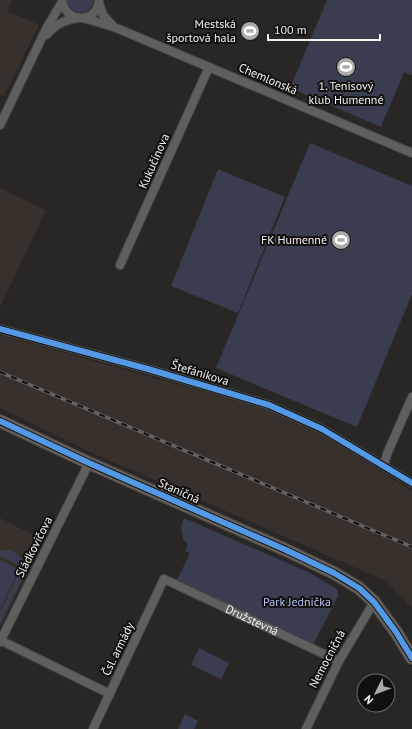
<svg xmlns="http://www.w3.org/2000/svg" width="412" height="729" font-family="'PT Sans',sans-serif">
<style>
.built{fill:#37302b}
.green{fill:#3a3d4f}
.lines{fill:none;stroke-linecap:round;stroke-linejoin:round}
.minor-casing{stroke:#474544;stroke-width:10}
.primary-casing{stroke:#474544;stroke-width:14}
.minor{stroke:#605f5f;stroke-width:8}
.primary{stroke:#66615b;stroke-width:12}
.rail-casing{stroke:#656362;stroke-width:3.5}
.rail{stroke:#11100f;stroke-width:2;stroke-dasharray:6;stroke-linecap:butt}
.cycleway-casing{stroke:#11100f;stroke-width:8}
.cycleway{stroke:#5399e6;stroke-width:6}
.labels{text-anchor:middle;stroke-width:4;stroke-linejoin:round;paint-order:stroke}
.poi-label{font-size:12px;fill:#f2f1ef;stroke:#11100f;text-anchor:end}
.street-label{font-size:12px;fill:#f2f1ef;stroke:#11100f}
.park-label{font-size:12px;fill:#b8c4f9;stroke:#11100f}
</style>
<rect width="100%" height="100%" fill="#292726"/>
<path class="built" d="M 0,0 L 12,0 L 7,11 L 39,25 L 4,96 L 0,94 Z
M 0,188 L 46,210 L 0,307 Z
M 0,335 L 274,411 L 308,426 L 412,491 L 412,608 L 386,581 L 88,451 L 0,408 Z
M 0,518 L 43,540 L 0,627 Z"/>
<path class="green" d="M 67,0 L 94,0 C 91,17 70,17 67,0 Z
M 327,0 L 412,0 L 412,75 L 404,72 L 381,127 L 290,88 Z
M 310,143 L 412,186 L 412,294 L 357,427 L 216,368 Z
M 218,169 L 285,197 L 238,313 L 171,286 Z
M 184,518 L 310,573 L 337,589 L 338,596 L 313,645 L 177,580 L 190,553 L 185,551 L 188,543 L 183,539 L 181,527 Z
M 9,550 L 18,554 L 24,563 L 27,557 L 32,559 L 0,624 L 0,610 L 1,611 L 21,569 L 21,567 L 0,556 L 0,551 Z
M 0,560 L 19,570 L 0,609 Z
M 199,648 L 229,663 L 221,679 L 191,665 Z
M 185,714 L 198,721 L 194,729 L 178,729 Z"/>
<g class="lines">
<defs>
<g id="minor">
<path d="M 62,0 C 65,24 98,24 99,0"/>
<path d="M 99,3 L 103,15 L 113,26"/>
<path d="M 83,18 L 114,27 L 412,153"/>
<path d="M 46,35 C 57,24 62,21 77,18"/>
<path d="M 0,125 L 46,29 L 62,2"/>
<path d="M 120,265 L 209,67"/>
<path d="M 0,329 L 148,369 L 269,405 L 322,429 L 412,483"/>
<path d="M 384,465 L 387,454 L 412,397"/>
<path d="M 0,640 L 110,694"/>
<path d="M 0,642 L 89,463"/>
<path id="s1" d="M 93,729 L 164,579 L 339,661"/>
<path d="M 306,729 L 339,661 L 374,602"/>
</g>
<path id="primary" d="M 0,421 L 89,463 L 286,550 L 334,573 L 359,588 L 374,602 L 396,632 L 412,658"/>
</defs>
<use href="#minor" class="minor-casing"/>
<use href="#primary" class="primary-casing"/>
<use href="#minor" class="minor"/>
<use href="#primary" class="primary"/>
<defs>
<path id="rail" d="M 0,372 L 412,547"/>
</defs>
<use href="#rail" class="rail-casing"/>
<use href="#rail" class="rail"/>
<defs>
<path id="cycleway" d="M 0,329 L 148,369 L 269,405 L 322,429 L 412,483
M 0,421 L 89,463 L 286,550 L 334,573 L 359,588 L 374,602 L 396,632 L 412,658"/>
</defs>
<use href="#cycleway" class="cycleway-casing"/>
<use href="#cycleway" class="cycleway"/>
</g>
<defs>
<symbol id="stadium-disc" viewBox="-11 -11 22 22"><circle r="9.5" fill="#acaaa9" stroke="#11100f"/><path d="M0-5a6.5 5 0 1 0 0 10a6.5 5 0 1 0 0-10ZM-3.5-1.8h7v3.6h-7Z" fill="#fff"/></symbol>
</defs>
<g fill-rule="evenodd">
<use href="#stadium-disc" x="239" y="20" width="22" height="22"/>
<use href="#stadium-disc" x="335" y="56" width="22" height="22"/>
<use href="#stadium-disc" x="330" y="229" width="22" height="22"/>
</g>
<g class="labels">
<g class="poi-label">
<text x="236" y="28">Mestská<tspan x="236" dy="14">športová hala</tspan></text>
<text x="346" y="90" text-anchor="middle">1. Tenisový<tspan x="346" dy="14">klub Humenné</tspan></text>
<text x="327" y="244">FK Humenné</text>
</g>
<g class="street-label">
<text transform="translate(268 79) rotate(23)" y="4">Chemlonská</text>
<text transform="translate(154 161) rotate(-66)" y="4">Kukučínova</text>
<text transform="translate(200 373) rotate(17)" y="4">Štefánikova</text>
<text transform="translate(179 491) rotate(24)" y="4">Staničná</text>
<text transform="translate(34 547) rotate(-63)" y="4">Sládkovičova</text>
<text dy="4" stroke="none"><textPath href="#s1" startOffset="263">Družstevná</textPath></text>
<text transform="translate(118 649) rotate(-64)" y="4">Čsl. armády</text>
<text transform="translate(327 659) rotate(-62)" y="4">Nemocničná</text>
</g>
<g class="park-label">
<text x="297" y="606">Park Jednička</text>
</g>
</g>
<g transform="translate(376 693) rotate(228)"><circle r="19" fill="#11100f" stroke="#6b6a69"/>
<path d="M0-3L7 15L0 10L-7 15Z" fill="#acaaa9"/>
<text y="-6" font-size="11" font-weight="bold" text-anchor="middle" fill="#f2f1ef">N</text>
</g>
<path d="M268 34v6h112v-6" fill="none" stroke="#f2f1ef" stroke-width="2"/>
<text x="274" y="34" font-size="12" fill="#f2f1ef" stroke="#11100f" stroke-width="3" paint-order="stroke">100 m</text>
</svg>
